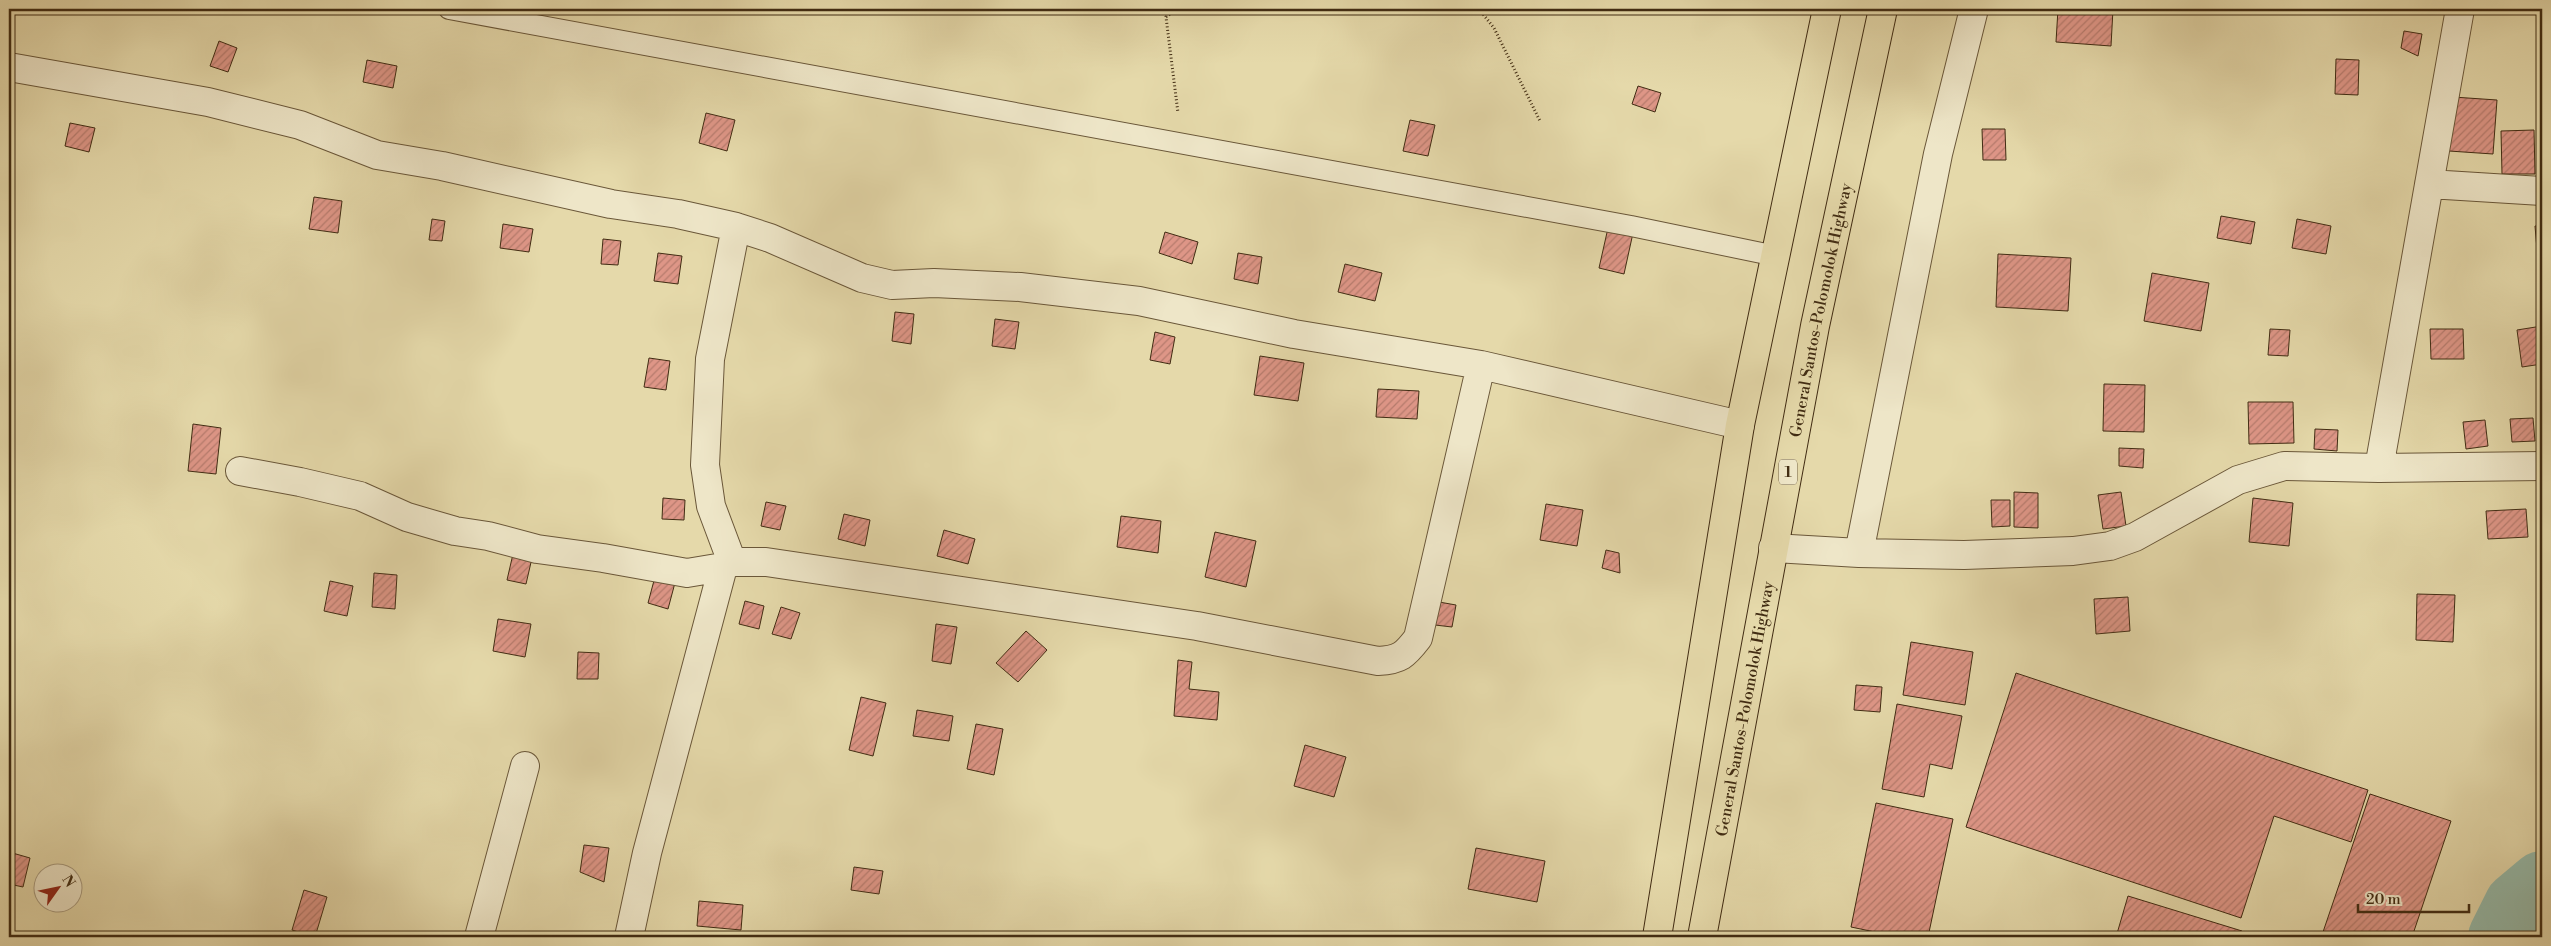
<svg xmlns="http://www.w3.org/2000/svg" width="2551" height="946" font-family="'Libre Bodoni',serif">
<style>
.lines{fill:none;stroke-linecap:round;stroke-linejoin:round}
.river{stroke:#96baa9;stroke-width:66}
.building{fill:url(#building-hatch);stroke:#412c13}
.service-casing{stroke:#6a5739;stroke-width:22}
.minor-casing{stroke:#6a5739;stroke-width:30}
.trunk-casing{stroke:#412c13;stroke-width:30}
.path{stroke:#412c13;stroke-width:3;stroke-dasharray:1 2.5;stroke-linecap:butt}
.service{stroke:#eee6c8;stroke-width:20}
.minor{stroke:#eee6c8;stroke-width:28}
.trunk{stroke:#e5d9aa;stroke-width:28}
.labels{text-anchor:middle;stroke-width:4;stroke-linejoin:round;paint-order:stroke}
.shield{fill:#eee6c8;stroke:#756449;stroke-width:1}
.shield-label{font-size:15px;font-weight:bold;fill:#412c13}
.street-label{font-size:16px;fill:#412c13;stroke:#eee6c8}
</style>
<defs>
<pattern id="building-hatch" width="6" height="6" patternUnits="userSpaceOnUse" patternTransform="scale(1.25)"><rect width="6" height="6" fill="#de9687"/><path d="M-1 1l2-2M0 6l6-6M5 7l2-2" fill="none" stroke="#b67b6d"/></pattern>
</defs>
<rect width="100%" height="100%" fill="#e5d9aa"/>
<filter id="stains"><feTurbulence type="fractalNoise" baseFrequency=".004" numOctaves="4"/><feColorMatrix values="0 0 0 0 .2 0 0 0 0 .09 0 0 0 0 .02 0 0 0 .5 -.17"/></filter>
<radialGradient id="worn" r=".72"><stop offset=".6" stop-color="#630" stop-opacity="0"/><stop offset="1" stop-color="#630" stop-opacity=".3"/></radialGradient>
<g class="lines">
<path class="river" d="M 2501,937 L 2517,905 L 2542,884"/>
</g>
<path class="building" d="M 2058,9 L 2113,9 L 2111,46 L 2056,42 Z
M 2404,31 L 2422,34 L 2418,56 L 2401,48 Z
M 219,41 L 237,48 L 228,72 L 210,66 Z
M 2336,59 L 2359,60 L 2358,95 L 2335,94 Z
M 367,60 L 397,66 L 393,88 L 363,82 Z
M 1638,86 L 1661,93 L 1655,112 L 1632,104 Z
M 2453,97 L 2497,100 L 2493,154 L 2449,151 Z
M 706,113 L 735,120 L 727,151 L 699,143 Z
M 1410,120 L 1435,125 L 1428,156 L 1403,151 Z
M 70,123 L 95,128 L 89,152 L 65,146 Z
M 1982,129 L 2005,129 L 2006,160 L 1983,160 Z
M 2534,130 L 2535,174 L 2502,174 L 2501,131 Z
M 314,197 L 342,201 L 338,233 L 309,229 Z
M 2221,216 L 2255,222 L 2251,244 L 2217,238 Z
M 432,219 L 445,221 L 442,241 L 429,240 Z
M 2297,219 L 2331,226 L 2326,254 L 2292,248 Z
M 503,224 L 533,229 L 529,252 L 500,248 Z
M 2535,226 L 2542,226 L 2542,261 L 2538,261 Z
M 1608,228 L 1633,233 L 1624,274 L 1599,268 Z
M 1165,232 L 1198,242 L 1192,264 L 1159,253 Z
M 603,239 L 621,241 L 618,265 L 601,264 Z
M 658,253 L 682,256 L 678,284 L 654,281 Z
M 1238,253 L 1262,257 L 1258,284 L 1234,279 Z
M 1998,254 L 2071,258 L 2068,311 L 1996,307 Z
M 1345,264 L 1382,273 L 1375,301 L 1338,292 Z
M 2152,273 L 2209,283 L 2201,331 L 2144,321 Z
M 895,312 L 914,314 L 911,344 L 892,341 Z
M 995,319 L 1019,322 L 1015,349 L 992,346 Z
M 2542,326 L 2542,364 L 2522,367 L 2517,330 Z
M 2270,329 L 2290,330 L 2288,356 L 2268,355 Z
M 2430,329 L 2463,329 L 2464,359 L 2431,359 Z
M 1155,332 L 1175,337 L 1170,364 L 1150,360 Z
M 1260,356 L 1304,363 L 1298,401 L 1254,395 Z
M 649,358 L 670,361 L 666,390 L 644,387 Z
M 2104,384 L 2145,385 L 2144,432 L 2103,431 Z
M 1378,389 L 1419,391 L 1417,419 L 1376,417 Z
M 2248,402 L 2293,402 L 2294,443 L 2249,444 Z
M 2533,418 L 2535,441 L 2512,442 L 2510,419 Z
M 2485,420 L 2488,446 L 2466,449 L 2463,422 Z
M 193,424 L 221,428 L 216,474 L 188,471 Z
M 2315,429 L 2338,430 L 2337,451 L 2314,449 Z
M 2119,448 L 2144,449 L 2143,468 L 2119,466 Z
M 2014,492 L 2038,493 L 2038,528 L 2014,527 Z
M 2121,492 L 2126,526 L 2103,529 L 2098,495 Z
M 663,498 L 685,500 L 684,520 L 662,519 Z
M 2253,498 L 2293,503 L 2289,546 L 2249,542 Z
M 1991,500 L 2010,500 L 2010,526 L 1992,527 Z
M 766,502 L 786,506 L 780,530 L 761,526 Z
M 1546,504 L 1583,510 L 1577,546 L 1540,540 Z
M 2526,509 L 2528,537 L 2488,539 L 2486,511 Z
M 844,514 L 870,520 L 865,546 L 838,539 Z
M 1121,516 L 1161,521 L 1158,553 L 1117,547 Z
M 944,530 L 975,539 L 968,564 L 937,556 Z
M 1215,532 L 1256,541 L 1246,587 L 1205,577 Z
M 1606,550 L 1619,553 L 1620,573 L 1602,568 Z
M 513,554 L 532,558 L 526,584 L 507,580 Z
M 374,573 L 397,575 L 395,609 L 372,607 Z
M 656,573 L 676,579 L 668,609 L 648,603 Z
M 330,581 L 353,586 L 347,616 L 324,611 Z
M 2417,594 L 2455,595 L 2453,642 L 2416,640 Z
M 2128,597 L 2130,631 L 2096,634 L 2094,599 Z
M 745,601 L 764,606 L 759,629 L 739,624 Z
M 1439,602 L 1456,605 L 1452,627 L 1435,625 Z
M 781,607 L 800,613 L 791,639 L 772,634 Z
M 498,619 L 531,624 L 525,657 L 493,651 Z
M 936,624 L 957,627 L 951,664 L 932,661 Z
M 1026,631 L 1047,650 L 1018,682 L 996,663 Z
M 1911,642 L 1973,652 L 1965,705 L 1903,695 Z
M 578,652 L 599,653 L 598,679 L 577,679 Z
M 1178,660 L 1192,662 L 1189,689 L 1219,692 L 1217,720 L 1174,716 Z
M 2016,673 L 2368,790 L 2351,842 L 2274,816 L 2241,918 L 1966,827 Z
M 1856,685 L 1882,687 L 1880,712 L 1854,710 Z
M 861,697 L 886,703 L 873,756 L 849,750 Z
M 1897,704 L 1962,716 L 1952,769 L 1930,764 L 1924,797 L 1882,789 Z
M 917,710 L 953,716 L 949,741 L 913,736 Z
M 976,724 L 1003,729 L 994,775 L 967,769 Z
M 1305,745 L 1346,757 L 1334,797 L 1294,786 Z
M 2370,794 L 2451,821 L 2412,937 L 2339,937 L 2323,932 Z
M 1876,803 L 1953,819 L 1928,937 L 1899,937 L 1851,927 Z
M 584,845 L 609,848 L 604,882 L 580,872 Z
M 1476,848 L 1545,861 L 1537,902 L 1468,889 Z
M 9,852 L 30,858 L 23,887 L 9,884 Z
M 854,867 L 883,871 L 879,894 L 851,890 Z
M 304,890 L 327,897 L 315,937 L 292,930 Z
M 2128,896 L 2242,931 L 2244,937 L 2116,937 Z
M 699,901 L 743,905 L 741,930 L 697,926 Z"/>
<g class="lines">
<defs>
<path id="service" d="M 449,9 L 1631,226 L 1776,256"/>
<path id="minor" d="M 9,67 L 208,102 L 300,125 L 377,155 L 442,166 L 611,204 L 678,214 L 736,227 L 770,238 L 862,278 L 892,285 L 934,283 L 1020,287 L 1139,301 L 1294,334 L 1481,365 L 1740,425
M 2429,184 L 2542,191
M 2379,468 L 2460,9
M 240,471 L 300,482 L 360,496 L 407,517 L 455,531 L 488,536 L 537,549 L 603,558 L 687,573 L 723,567 L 732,562 L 766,562 L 1197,626 L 1378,661 C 1400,660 1405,655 1418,638 L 1481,365
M 1773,548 L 1859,553 L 1964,555 L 2073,551 L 2110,546 L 2135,537 L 2238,480 L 2284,466 L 2379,468 L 2542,466
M 1859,553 L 1938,154 L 1974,9
M 732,562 L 711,506 L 705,465 L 710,359 L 736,227
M 479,937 L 525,766
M 629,937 L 647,853 L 723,567"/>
<g id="trunk">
<path d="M 1657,937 L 1740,425 L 1827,9"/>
<path id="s1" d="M 1702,937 L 1815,326 L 1883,9"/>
</g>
</defs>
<use href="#service" class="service-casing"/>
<use href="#minor" class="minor-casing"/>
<use href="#trunk" class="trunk-casing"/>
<path class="path" d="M 1165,9 L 1178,113
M 1479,9 L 1494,28 L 1540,121
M 1166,17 L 1177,9"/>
<use href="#service" class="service"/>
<use href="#minor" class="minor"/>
<use href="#trunk" class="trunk"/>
</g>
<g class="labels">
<rect class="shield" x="1779" y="459.5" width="18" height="25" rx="4"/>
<g class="shield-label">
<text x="1788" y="477">1</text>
</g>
<g class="street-label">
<text dy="6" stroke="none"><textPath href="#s1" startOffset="638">General Santos-Polomolok Highway</textPath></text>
<text dy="6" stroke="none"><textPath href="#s1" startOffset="232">General Santos-Polomolok Highway</textPath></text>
</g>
</g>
<rect width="2551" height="946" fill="none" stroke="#e5d9aa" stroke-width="30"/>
<rect x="10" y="10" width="2531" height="926" fill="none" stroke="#412c13" stroke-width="2.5"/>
<rect x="15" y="15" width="2521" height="916" fill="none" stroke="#412c13"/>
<g transform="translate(58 888) rotate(57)"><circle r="24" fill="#eee6c8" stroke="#a99c80"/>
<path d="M0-4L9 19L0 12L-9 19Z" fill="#8f2418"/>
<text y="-8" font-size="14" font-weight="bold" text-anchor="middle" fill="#412c13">N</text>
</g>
<path d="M2358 904v8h111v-8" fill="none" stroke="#412c13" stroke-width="2.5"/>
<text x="2366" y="904" font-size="15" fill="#412c13" stroke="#eee6c8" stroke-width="4" paint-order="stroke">20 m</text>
<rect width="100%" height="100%" filter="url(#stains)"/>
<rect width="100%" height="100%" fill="url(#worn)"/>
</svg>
